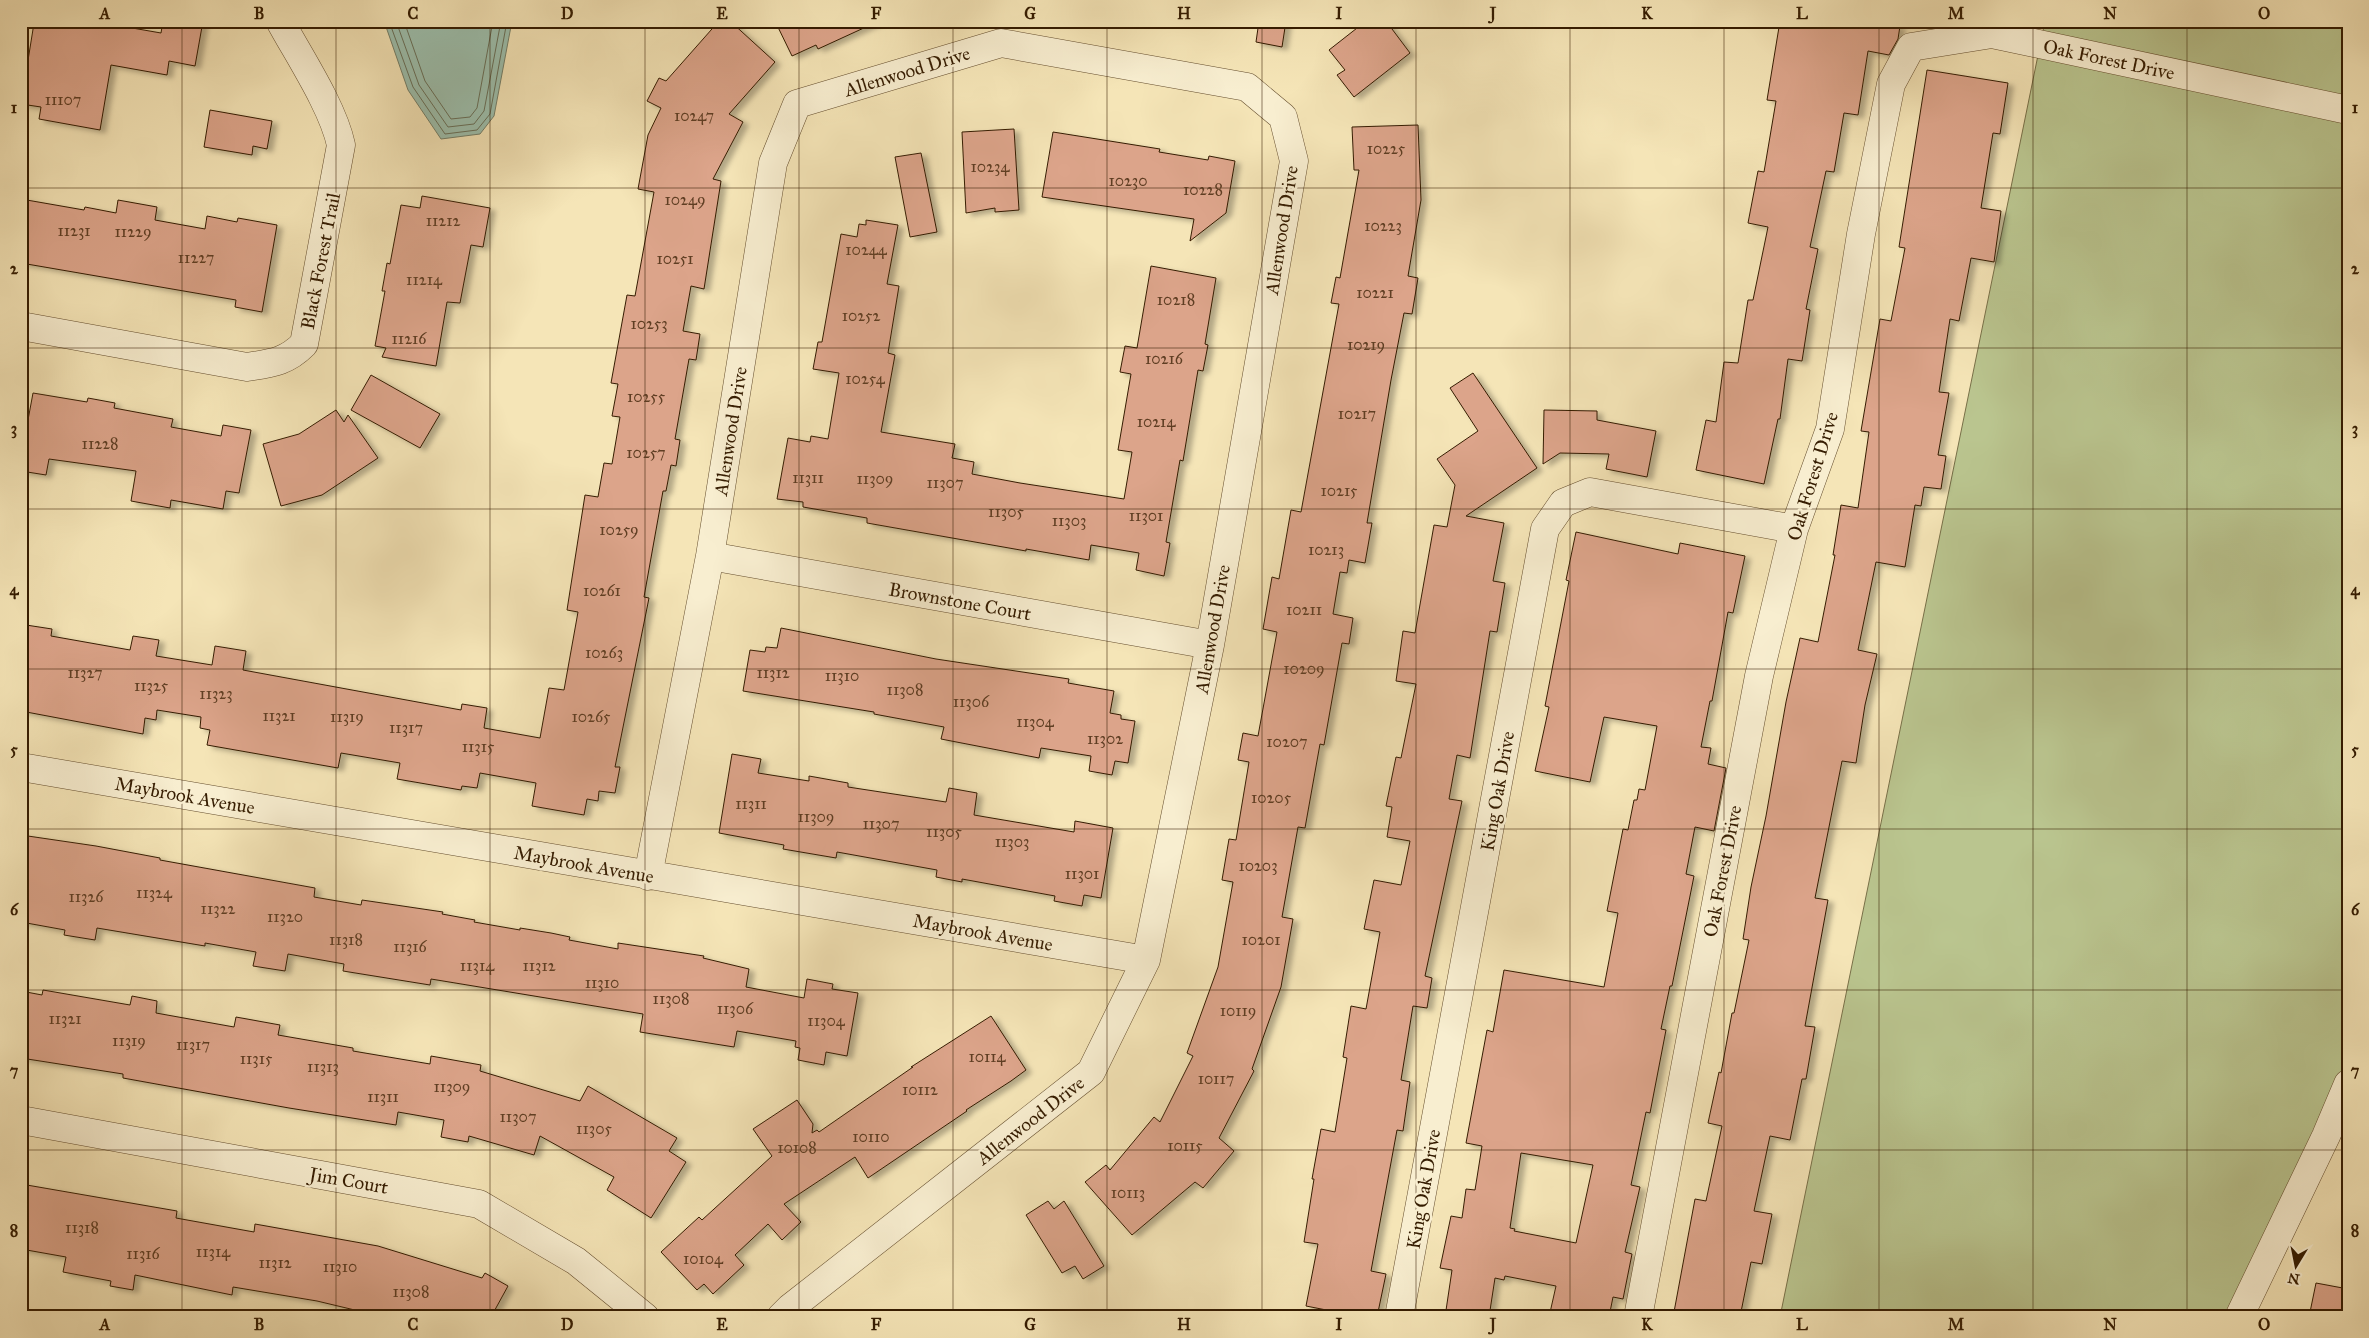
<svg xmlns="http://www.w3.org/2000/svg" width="2369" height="1338" font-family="'IM FELL Great Primer',serif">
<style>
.green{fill:#bac58f;stroke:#787048}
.water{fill:#9cbfad;stroke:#737e68}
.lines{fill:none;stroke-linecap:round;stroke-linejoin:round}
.shore{stroke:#686e57;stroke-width:1}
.building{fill:#dca48a;stroke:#351c01;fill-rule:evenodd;filter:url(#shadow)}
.street-casing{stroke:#654e2e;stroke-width:29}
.street{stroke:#f8eed0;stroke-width:28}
.grid{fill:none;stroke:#351c01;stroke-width:1;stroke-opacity:0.55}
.labels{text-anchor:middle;stroke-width:5;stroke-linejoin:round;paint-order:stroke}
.number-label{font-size:16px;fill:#5f3e23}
.street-label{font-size:19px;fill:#351c01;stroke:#f8eed0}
.neatline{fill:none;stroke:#351c01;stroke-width:2}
.grid-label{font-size:16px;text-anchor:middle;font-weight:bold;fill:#351c01}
</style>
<defs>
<filter id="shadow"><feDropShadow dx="5.5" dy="3" stdDeviation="2.5" flood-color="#0004"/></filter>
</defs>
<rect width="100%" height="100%" fill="#f5e5b7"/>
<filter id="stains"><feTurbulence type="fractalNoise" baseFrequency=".004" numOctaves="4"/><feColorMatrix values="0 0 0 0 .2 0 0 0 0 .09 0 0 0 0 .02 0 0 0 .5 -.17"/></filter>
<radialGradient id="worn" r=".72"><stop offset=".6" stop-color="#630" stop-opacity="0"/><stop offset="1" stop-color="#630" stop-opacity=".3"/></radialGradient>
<path class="green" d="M 2045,21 L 2348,21 L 2348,1070 L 2224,1317 L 1780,1317 Z"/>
<path class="water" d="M 384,21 L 512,21 L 494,116 L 480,134 L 441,139 L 408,90 Z"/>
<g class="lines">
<path class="shore" d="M 389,21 L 413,87 L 445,134 L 477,130 L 490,114 L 507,21
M 396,21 L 419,85 L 448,127 L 474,124 L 484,111 L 501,21
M 404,21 L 425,81 L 451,119 L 470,117 L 477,108 L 493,21"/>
</g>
<path class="building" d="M 61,21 L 92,21 L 161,33 L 163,21 L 203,21 L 195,66 L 169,61 L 167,75 L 111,65 L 100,130 L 39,119 L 41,107 L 21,104 L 34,23 L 60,28 Z
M 719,21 L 730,21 L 775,62 L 729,114 L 743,122 L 713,179 L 721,181 L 704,289 L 691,286 L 683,331 L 700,334 L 696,360 L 689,359 L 675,439 L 680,440 L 676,466 L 671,465 L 666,491 L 663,491 L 644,597 L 649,598 L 615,767 L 620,767 L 615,793 L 599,791 L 598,801 L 587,799 L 584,815 L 532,806 L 536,783 L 480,773 L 477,788 L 462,786 L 461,790 L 397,779 L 400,763 L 341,753 L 338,768 L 207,745 L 210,730 L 200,728 L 201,717 L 157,710 L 156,720 L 145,718 L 143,734 L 21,711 L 21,650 L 26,625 L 52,629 L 51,636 L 130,650 L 133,636 L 159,640 L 156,656 L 212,665 L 215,646 L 246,651 L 243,670 L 461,710 L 462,704 L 487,708 L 484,728 L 540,738 L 549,688 L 564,690 L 578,612 L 567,610 L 585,495 L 598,497 L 604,463 L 612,464 L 620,417 L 612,416 L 618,384 L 611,383 L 627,295 L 635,296 L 654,192 L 638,189 L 648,135 L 661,108 L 647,101 L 659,78 L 666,81 Z
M 775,21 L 879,21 L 818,49 L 816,45 L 792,56 Z
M 1259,21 L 1286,21 L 1282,47 L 1256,42 Z
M 1366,21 L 1386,21 L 1410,53 L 1354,97 L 1337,75 L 1345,70 L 1329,50 Z
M 1780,21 L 1873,21 L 1900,26 L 1898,39 L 1889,55 L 1868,51 L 1858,115 L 1844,113 L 1834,172 L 1826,171 L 1810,247 L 1818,249 L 1806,309 L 1810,310 L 1802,361 L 1788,359 L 1780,419 L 1778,419 L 1764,484 L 1696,470 L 1706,420 L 1716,422 L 1724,362 L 1738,363 L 1748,300 L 1753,300 L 1768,227 L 1748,223 L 1758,171 L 1764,172 L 1776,101 L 1767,100 Z
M 1927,70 L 2008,83 L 2000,134 L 1993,133 L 1981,208 L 2001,211 L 1994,262 L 1971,258 L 1959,321 L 1950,319 L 1939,392 L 1949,393 L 1938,455 L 1946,456 L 1941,489 L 1924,487 L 1921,506 L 1915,505 L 1905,567 L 1876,562 L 1858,650 L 1877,654 L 1865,705 L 1856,763 L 1842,761 L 1815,898 L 1828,900 L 1805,1026 L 1815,1027 L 1806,1079 L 1802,1079 L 1790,1140 L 1770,1136 L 1754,1211 L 1772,1214 L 1762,1264 L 1751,1262 L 1740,1317 L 1697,1317 L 1674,1312 L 1695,1199 L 1706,1201 L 1722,1126 L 1708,1123 L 1719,1072 L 1721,1073 L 1732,1013 L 1734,1013 L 1749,940 L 1743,939 L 1751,887 L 1766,816 L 1786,702 L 1800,638 L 1818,642 L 1835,555 L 1833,555 L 1841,505 L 1858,508 L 1869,432 L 1861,431 L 1880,319 L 1891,321 L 1905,248 L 1899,247 Z
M 210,110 L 272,121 L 267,149 L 253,146 L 252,155 L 204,147 Z
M 1418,125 L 1421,200 L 1408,276 L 1418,278 L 1412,314 L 1404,313 L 1391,380 L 1367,523 L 1372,523 L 1365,563 L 1349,560 L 1347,573 L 1340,572 L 1333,614 L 1353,618 L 1349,644 L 1342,643 L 1324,745 L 1320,744 L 1305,828 L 1298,827 L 1282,917 L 1293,919 L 1281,987 L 1252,1069 L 1254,1071 L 1219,1138 L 1234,1151 L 1203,1188 L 1195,1182 L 1132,1235 L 1085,1182 L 1106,1165 L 1110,1170 L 1154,1117 L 1160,1122 L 1193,1056 L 1187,1053 L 1218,967 L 1233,882 L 1222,880 L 1229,839 L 1236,840 L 1249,762 L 1238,760 L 1243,733 L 1258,736 L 1277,632 L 1263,629 L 1272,577 L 1279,579 L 1291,510 L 1301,512 L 1339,304 L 1331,303 L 1336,277 L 1340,278 L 1359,170 L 1354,170 L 1352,127 Z
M 1014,129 L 1019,210 L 995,212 L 995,208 L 966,213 L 962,132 Z
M 1053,132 L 1160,149 L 1159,152 L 1208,160 L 1209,156 L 1235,161 L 1226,213 L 1190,241 L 1194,219 L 1042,197 Z
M 921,153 L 937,232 L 910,237 L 895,157 Z
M 422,196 L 490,208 L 483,247 L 471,245 L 460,303 L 447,302 L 436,366 L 382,357 L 386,348 L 375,346 L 385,291 L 382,291 L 387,263 L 390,264 L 401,205 L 420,208 Z
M 21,199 L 84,210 L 85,207 L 116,213 L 118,200 L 157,207 L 155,220 L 205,229 L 207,216 L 237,222 L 238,218 L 277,225 L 262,312 L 235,307 L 236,300 L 21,263 Z
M 866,220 L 898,225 L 887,284 L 899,286 L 888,353 L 895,355 L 881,432 L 955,444 L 952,458 L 974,462 L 972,474 L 1020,483 L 1124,499 L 1132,452 L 1118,450 L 1131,374 L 1120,372 L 1125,346 L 1137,348 L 1151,266 L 1216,278 L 1205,344 L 1208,345 L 1203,371 L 1198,370 L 1183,461 L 1180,460 L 1166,542 L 1170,543 L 1164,576 L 1136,570 L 1139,553 L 1091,545 L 1089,560 L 1026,549 L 1026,551 L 867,523 L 867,518 L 803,507 L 803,502 L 777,499 L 788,438 L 810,442 L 811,436 L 828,439 L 839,373 L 813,369 L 818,342 L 822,342 L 841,234 L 857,237 L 859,224 L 866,225 Z
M 1473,373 L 1537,468 L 1466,516 L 1504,523 L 1493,581 L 1505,583 L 1497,632 L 1490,631 L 1470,758 L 1457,755 L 1449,799 L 1462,801 L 1425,976 L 1432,978 L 1427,1008 L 1413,1006 L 1401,1080 L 1410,1082 L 1403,1131 L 1397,1130 L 1371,1271 L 1386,1274 L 1377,1317 L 1362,1317 L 1306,1306 L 1318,1244 L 1304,1242 L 1314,1179 L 1312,1179 L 1321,1129 L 1335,1132 L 1347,1058 L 1343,1057 L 1351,1006 L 1366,1009 L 1380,932 L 1364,929 L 1374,880 L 1401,885 L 1410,841 L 1387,837 L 1392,807 L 1386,806 L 1396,757 L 1401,758 L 1416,684 L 1396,681 L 1403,631 L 1415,633 L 1434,525 L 1447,527 L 1455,485 L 1437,459 L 1478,431 L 1450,388 Z
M 371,375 L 440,414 L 420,448 L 351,410 Z
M 33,393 L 87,402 L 88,398 L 115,403 L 114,408 L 173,419 L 171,427 L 221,436 L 223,425 L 251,430 L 239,493 L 226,491 L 223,509 L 171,500 L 170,508 L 131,501 L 136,471 L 49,459 L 46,475 L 21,471 L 21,419 L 28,420 Z
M 336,410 L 344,422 L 348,415 L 378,458 L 322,495 L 281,506 L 263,444 L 299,434 Z
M 1544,410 L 1597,411 L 1597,420 L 1656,431 L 1647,477 L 1606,469 L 1609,454 L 1560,453 L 1543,464 Z
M 1576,532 L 1678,554 L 1680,543 L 1745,556 L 1733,613 L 1728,612 L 1712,701 L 1710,701 L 1701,747 L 1711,748 L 1708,764 L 1726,768 L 1714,831 L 1695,827 L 1686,874 L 1694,876 L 1672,986 L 1670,986 L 1661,1029 L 1666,1030 L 1650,1113 L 1646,1112 L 1631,1185 L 1640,1187 L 1625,1252 L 1632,1254 L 1623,1299 L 1613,1297 L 1609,1317 L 1549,1317 L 1556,1286 L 1505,1276 L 1504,1280 L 1495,1278 L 1489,1317 L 1445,1317 L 1452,1270 L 1440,1268 L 1451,1216 L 1462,1218 L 1466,1189 L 1475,1190 L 1482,1146 L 1466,1143 L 1487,1030 L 1493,1032 L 1504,970 L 1604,987 L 1618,913 L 1607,911 L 1623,829 L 1628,830 L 1634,800 L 1637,800 L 1639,789 L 1645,790 L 1657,726 L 1604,717 L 1590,782 L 1535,771 L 1549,707 L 1545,706 L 1569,581 L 1566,580 ZM 1521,1153 L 1593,1165 L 1576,1243 L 1514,1231 L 1515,1229 L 1510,1228 Z
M 781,628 L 936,659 L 1069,679 L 1068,683 L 1114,691 L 1110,713 L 1121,715 L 1121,719 L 1135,721 L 1128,763 L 1115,761 L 1112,775 L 1089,771 L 1091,756 L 1041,748 L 1039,758 L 1003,751 L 941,739 L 944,727 L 874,714 L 874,712 L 743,691 L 750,650 L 765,652 L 766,647 L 777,648 Z
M 732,754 L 761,759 L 758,773 L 809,781 L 809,776 L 848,783 L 848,787 L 946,802 L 949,788 L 977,793 L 974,815 L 1074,832 L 1075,821 L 1113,828 L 1101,898 L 1084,895 L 1082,906 L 1054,901 L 1055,896 L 962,879 L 962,882 L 936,877 L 937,870 L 837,852 L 836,858 L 783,849 L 784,845 L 719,833 Z
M 21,835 L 96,846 L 160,858 L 160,860 L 315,888 L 314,897 L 361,905 L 362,900 L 443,912 L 442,914 L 475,920 L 474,922 L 520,930 L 520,928 L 551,933 L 570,937 L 569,940 L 618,949 L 618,943 L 704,956 L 703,958 L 749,969 L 746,987 L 804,998 L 807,979 L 833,984 L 832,989 L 858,993 L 847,1056 L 826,1052 L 824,1065 L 798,1060 L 800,1048 L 795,1047 L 796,1041 L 737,1031 L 734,1047 L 640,1032 L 643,1014 L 431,979 L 430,985 L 343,971 L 344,964 L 288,954 L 285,971 L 253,966 L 256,952 L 205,943 L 205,946 L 97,928 L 95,940 L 64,935 L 65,930 L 21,922 Z
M 43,990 L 130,1005 L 132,996 L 157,1001 L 156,1013 L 234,1027 L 236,1017 L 280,1025 L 278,1035 L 353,1048 L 353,1051 L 430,1064 L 431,1056 L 481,1065 L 480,1071 L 580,1101 L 588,1086 L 677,1138 L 669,1151 L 686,1162 L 651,1218 L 607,1190 L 614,1177 L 540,1136 L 534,1155 L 469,1136 L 468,1142 L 441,1137 L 444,1120 L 398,1112 L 396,1125 L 289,1108 L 123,1078 L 123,1074 L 21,1058 L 21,991 L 42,995 Z
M 991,1016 L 1026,1070 L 1011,1081 L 966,1110 L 967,1111 L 868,1178 L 855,1157 L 784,1204 L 801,1222 L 782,1240 L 768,1224 L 735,1255 L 744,1265 L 713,1294 L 704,1284 L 697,1290 L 661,1252 L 699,1217 L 702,1220 L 772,1156 L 753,1129 L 797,1100 L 813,1124 L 812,1133 L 817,1130 L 819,1132 L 913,1067 L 911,1067 Z
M 21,1184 L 177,1211 L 176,1218 L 254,1232 L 255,1224 L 378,1246 L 482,1278 L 485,1273 L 508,1286 L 491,1317 L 384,1317 L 317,1301 L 233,1287 L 232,1295 L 135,1275 L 133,1290 L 110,1286 L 111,1281 L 63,1272 L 66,1257 L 21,1249 Z
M 1048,1201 L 1054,1209 L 1064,1201 L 1104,1266 L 1083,1279 L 1075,1266 L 1062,1273 L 1026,1215 Z
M 2316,1283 L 2348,1289 L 2348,1317 L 2309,1317 Z"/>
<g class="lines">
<defs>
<path id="street" d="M 21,326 L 247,367 C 272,363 286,362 304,344 L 341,145 C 333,107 299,56 280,21
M 710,556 L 1210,645
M 21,767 L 1146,960
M 648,876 L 710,556 L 773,163 L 797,104 L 1001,43 L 1247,87 L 1283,117 L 1294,161 L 1210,645 L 1146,960 L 1091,1072 L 790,1308 L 781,1317
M 21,1120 L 479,1204 L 576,1261 L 645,1317
M 1399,1317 L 1545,529 L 1563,503 L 1590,492 L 1794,529
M 1638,1317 L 1759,676 L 1794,529 L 1830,429 L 1861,234 L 1891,84 L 1911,47 L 1992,34 L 2348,110
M 2239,1317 L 2326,1136 L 2348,1084"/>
</defs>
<use href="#street" class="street-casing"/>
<use href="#street" class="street"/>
</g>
<path class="grid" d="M 182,21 L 182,1317M 336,21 L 336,1317M 490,21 L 490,1317M 645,21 L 645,1317M 799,21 L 799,1317M 953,21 L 953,1317M 1107,21 L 1107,1317M 1262,21 L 1262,1317M 1416,21 L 1416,1317M 1570,21 L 1570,1317M 1724,21 L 1724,1317M 1879,21 L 1879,1317M 2033,21 L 2033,1317M 2187,21 L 2187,1317M 21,188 L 2348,188M 21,348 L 2348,348M 21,509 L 2348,509M 21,669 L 2348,669M 21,829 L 2348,829M 21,990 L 2348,990M 21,1150 L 2348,1150"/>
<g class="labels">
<g class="number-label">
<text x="63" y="105">11107</text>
<text x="694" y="121">10247</text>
<text x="1386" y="154">10225</text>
<text x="990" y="172">10234</text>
<text x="1128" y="186">10230</text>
<text x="1203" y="195">10228</text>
<text x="685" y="205">10249</text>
<text x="443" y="226">11212</text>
<text x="1383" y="231">10223</text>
<text x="74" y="236">11231</text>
<text x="133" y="237">11229</text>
<text x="866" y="255">10244</text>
<text x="196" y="263">11227</text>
<text x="675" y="264">10251</text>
<text x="424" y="285">11214</text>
<text x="1375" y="298">10221</text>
<text x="1176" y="305">10218</text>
<text x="861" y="321">10252</text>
<text x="649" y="329">10253</text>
<text x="409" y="344">11216</text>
<text x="1366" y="350">10219</text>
<text x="1164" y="364">10216</text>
<text x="865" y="384">10254</text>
<text x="646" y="402">10255</text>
<text x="1357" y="419">10217</text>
<text x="1156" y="427">10214</text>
<text x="100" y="449">11228</text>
<text x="646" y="458">10257</text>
<text x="808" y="483">11311</text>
<text x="875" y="484">11309</text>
<text x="945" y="488">11307</text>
<text x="1339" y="496">10215</text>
<text x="1006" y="517">11305</text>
<text x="1146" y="521">11301</text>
<text x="1069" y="526">11303</text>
<text x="619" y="535">10259</text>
<text x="1326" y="555">10213</text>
<text x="602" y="596">10261</text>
<text x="1304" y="615">10211</text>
<text x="604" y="658">10263</text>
<text x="1304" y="674">10209</text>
<text x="85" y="678">11327</text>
<text x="773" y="678">11312</text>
<text x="842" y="681">11310</text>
<text x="151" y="691">11325</text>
<text x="905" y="695">11308</text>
<text x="216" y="699">11323</text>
<text x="971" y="707">11306</text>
<text x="279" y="721">11321</text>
<text x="347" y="722">11319</text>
<text x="591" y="722">10265</text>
<text x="1035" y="727">11304</text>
<text x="406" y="733">11317</text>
<text x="1105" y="744">11302</text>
<text x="1287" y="747">10207</text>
<text x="478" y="752">11315</text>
<text x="1271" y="803">10205</text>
<text x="751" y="809">11311</text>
<text x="816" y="822">11309</text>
<text x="881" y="829">11307</text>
<text x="944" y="837">11305</text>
<text x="1012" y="847">11303</text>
<text x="1258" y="871">10203</text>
<text x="1082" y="879">11301</text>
<text x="154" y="898">11324</text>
<text x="86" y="902">11326</text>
<text x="218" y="914">11322</text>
<text x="285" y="922">11320</text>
<text x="346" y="945">11318</text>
<text x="1261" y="945">10201</text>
<text x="410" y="952">11316</text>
<text x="477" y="971">11314</text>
<text x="539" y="971">11312</text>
<text x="602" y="988">11310</text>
<text x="671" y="1004">11308</text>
<text x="735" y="1014">11306</text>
<text x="1238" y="1016">10119</text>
<text x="65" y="1024">11321</text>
<text x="826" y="1026">11304</text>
<text x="129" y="1046">11319</text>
<text x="193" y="1050">11317</text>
<text x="987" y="1062">10114</text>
<text x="256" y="1064">11315</text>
<text x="323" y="1072">11313</text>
<text x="1216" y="1084">10117</text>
<text x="452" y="1092">11309</text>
<text x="920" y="1095">10112</text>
<text x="383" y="1102">11311</text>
<text x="518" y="1122">11307</text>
<text x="594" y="1134">11305</text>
<text x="871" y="1142">10110</text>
<text x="1185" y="1151">10115</text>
<text x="797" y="1153">10108</text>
<text x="1128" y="1198">10113</text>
<text x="82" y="1233">11318</text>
<text x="213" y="1257">11314</text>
<text x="143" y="1259">11316</text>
<text x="703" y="1264">10104</text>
<text x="275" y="1268">11312</text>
<text x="340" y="1272">11310</text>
<text x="411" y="1297">11308</text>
</g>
<g class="street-label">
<text transform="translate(2109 59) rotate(12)" y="7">Oak Forest Drive</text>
<text transform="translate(907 71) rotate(-17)" y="7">Allenwood Drive</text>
<text transform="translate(1281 230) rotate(-81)" y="7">Allenwood Drive</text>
<text transform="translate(320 261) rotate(-79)" y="7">Black Forest Trail</text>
<text transform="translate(730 431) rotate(-81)" y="7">Allenwood Drive</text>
<text transform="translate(1812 476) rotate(-73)" y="7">Oak Forest Drive</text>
<text transform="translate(960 601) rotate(10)" y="7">Brownstone Court</text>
<text transform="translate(1212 629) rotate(-80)" y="7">Allenwood Drive</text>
<text transform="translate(1497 791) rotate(-80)" y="7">King Oak Drive</text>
<text transform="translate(185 795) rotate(10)" y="7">Maybrook Avenue</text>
<text transform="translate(584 864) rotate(10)" y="7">Maybrook Avenue</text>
<text transform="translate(1722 871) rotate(-79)" y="7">Oak Forest Drive</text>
<text transform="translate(983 932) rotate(10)" y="7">Maybrook Avenue</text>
<text transform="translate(1030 1120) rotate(-38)" y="7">Allenwood Drive</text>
<text transform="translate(349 1180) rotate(10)" y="7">Jim Court</text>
<text transform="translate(1423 1189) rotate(-80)" y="7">King Oak Drive</text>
</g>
</g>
<rect width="2369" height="1338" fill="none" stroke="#f5e5b7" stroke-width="55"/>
<g transform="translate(2296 1266) rotate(190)" stroke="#f8eed0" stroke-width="4" paint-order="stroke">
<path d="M0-4L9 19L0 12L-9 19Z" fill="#351c01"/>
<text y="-8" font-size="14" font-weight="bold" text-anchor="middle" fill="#351c01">N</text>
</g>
<rect x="28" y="28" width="2314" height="1282" class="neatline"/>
<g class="grid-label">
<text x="105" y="19">A</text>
<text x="259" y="19">B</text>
<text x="413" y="19">C</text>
<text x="567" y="19">D</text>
<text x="722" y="19">E</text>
<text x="876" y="19">F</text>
<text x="1030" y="19">G</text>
<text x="1184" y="19">H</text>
<text x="1339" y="19">I</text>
<text x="1493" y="19">J</text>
<text x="1647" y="19">K</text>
<text x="1802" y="19">L</text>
<text x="1956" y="19">M</text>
<text x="2110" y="19">N</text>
<text x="2264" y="19">O</text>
<text x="14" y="113">1</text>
<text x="2355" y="113">1</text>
<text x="14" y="274">2</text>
<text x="2355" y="274">2</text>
<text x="14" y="434">3</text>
<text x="2355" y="434">3</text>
<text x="14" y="595">4</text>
<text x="2355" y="595">4</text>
<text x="14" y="755">5</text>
<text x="2355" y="755">5</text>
<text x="14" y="915">6</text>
<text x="2355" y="915">6</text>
<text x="14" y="1076">7</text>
<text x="2355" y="1076">7</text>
<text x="14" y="1236">8</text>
<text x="2355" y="1236">8</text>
<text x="105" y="1330">A</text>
<text x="259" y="1330">B</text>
<text x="413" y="1330">C</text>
<text x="567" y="1330">D</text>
<text x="722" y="1330">E</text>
<text x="876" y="1330">F</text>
<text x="1030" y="1330">G</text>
<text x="1184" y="1330">H</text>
<text x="1339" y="1330">I</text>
<text x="1493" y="1330">J</text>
<text x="1647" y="1330">K</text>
<text x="1802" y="1330">L</text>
<text x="1956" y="1330">M</text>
<text x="2110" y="1330">N</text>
<text x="2264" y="1330">O</text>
</g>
<rect width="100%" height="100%" filter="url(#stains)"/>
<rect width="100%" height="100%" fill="url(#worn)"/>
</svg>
